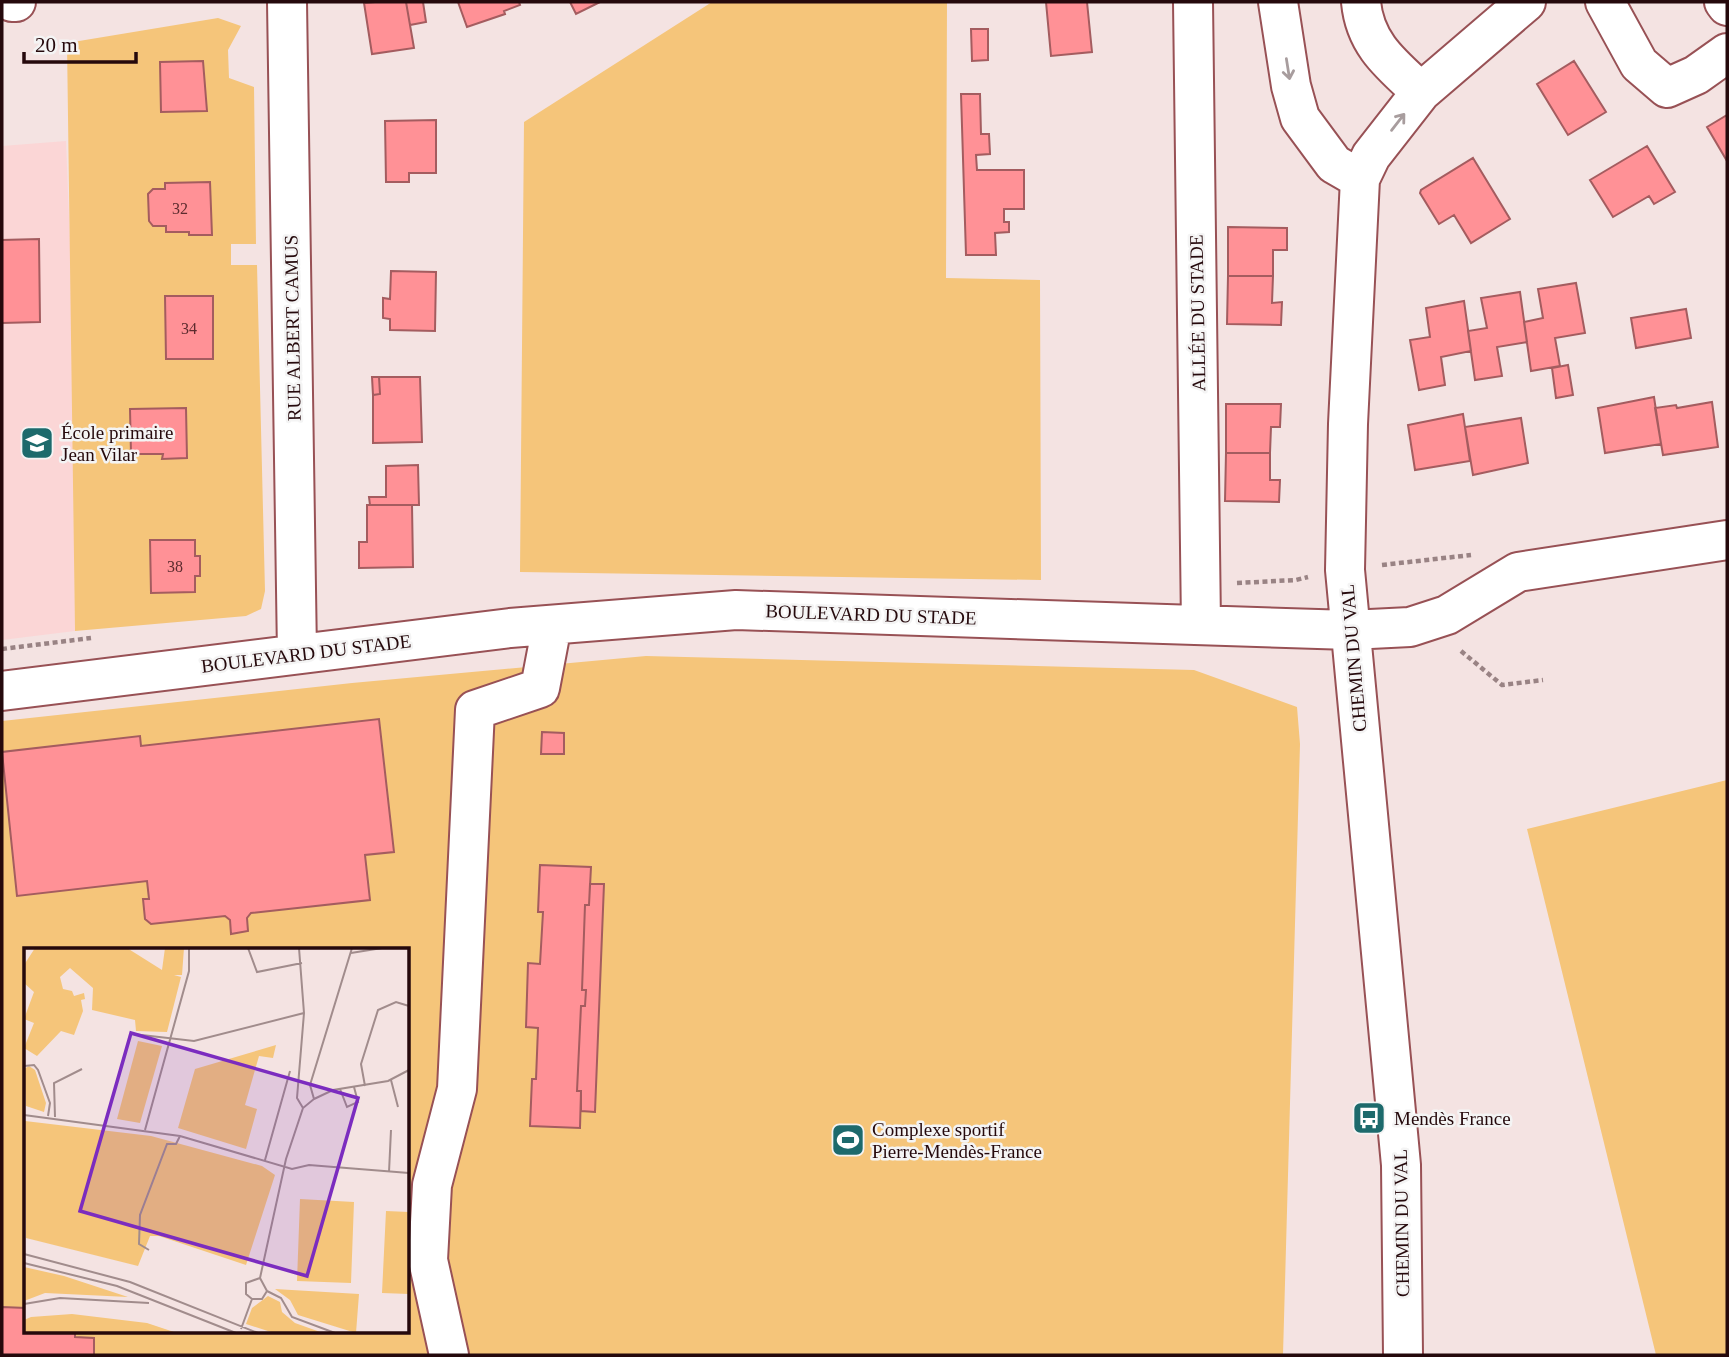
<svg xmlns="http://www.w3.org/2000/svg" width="1729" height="1357" font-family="'Times New Roman',serif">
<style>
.built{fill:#fbd6d6}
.green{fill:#f5c57a;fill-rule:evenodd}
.building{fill:#ff9196;stroke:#a45c5f;stroke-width:2}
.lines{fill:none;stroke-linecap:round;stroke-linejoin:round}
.minor-casing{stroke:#985155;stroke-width:42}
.path{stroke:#998384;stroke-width:4.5;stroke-dasharray:5 3.5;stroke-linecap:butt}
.minor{stroke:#fff;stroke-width:38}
.oneway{stroke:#a89d9e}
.labels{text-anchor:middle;stroke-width:5;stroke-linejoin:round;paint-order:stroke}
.number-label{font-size:16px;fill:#5c2b2e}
.street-label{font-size:19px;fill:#25090c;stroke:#f4f4f4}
.poi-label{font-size:19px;fill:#25090c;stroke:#f4f4f4;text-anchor:start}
.inset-road{fill:none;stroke:#a18c8c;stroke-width:2}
.view{fill:#7b2cbf;fill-opacity:0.15;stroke:#7b2cbf;stroke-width:3.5}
.inset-edge{fill:none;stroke:#25090c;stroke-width:3.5}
</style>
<rect width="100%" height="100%" fill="#f4e3e2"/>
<path class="built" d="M 66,141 L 71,268 L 75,631 L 2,640 L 2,146 Z"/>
<path class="green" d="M 712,2 L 947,2 L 946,278 L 1040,280 L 1041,580 L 520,572 L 524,122 Z
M 218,18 L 241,26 L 228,50 L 229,78 L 254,87 L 256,244 L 231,244 L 231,265 L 257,265 L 265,591 L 261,609 L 246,616 L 75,631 L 67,43 Z
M 646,656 L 1194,670 L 1297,707 L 1300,744 L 1283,1355 L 2,1355 L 2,721 L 352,683 ZM 26,949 L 408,949 L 408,1331 L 26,1331 Z
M 1727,780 L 1727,1355 L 1656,1355 L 1527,829 Z"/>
<path class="building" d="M 375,2 L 406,2 L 414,48 L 372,54 L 364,3 Z
M 406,2 L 423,2 L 426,22 L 410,25 Z
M 458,2 L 519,2 L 520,5 L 504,11 L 505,14 L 467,27 Z
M 570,2 L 600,2 L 576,14 Z
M 1046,2 L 1087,2 L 1092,52 L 1051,56 Z
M 971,29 L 988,29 L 988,60 L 972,61 Z
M 203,61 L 207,111 L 161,112 L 160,62 Z
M 1574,61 L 1606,112 L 1568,135 L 1537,84 Z
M 961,94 L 980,94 L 981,134 L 989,134 L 990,154 L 976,155 L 977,170 L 1024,170 L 1024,209 L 1004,209 L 1004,222 L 1009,222 L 1009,232 L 995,233 L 996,255 L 966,255 Z
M 1727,115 L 1727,161 L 1707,127 Z
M 436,120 L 436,173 L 409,173 L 409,182 L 386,182 L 385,121 Z
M 1647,146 L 1675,192 L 1654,204 L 1649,196 L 1613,217 L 1590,180 Z
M 1473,158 L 1510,219 L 1471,243 L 1454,215 L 1439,224 L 1420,193 L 1421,190 Z
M 210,182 L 212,235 L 189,235 L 189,232 L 166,232 L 166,226 L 153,226 L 149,221 L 148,194 L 153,189 L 165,189 L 165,183 Z
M 1228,227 L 1287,228 L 1287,250 L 1273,250 L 1273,276 L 1228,276 Z
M 39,239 L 40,322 L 2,323 L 2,240 Z
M 391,271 L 436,272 L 435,331 L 390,330 L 390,319 L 383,318 L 383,298 L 390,299 Z
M 1228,276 L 1273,276 L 1272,303 L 1282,302 L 1281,325 L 1227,324 Z
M 1576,283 L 1585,333 L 1555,338 L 1560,366 L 1531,371 L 1524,322 L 1543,318 L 1538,289 Z
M 1520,292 L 1527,342 L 1497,347 L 1502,376 L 1475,380 L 1468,331 L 1487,328 L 1481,298 Z
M 165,296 L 213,296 L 213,359 L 166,359 Z
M 1464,301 L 1471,351 L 1441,357 L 1445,385 L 1419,390 L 1410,340 L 1430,337 L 1426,308 Z
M 1686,309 L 1691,338 L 1636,348 L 1631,318 Z
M 1568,365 L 1573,395 L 1556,398 L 1552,368 Z
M 372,377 L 379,377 L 380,394 L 373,395 Z
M 379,377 L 420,377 L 422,442 L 373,443 L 373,395 L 380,394 Z
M 1654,397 L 1661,444 L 1605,453 L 1598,408 Z
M 1712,402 L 1718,447 L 1663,455 L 1655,408 L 1676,405 L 1677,408 Z
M 1226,404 L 1281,404 L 1280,427 L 1271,427 L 1270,453 L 1226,453 Z
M 186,408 L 187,458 L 162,459 L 163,454 L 131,454 L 130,409 Z
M 1463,414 L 1470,461 L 1415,470 L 1408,425 Z
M 1521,418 L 1528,463 L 1473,475 L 1465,427 Z
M 1226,453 L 1270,453 L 1270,480 L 1280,480 L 1279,502 L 1225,501 Z
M 418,465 L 419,505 L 370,505 L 369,497 L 386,497 L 386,466 Z
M 367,505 L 412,505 L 413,567 L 359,568 L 359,542 L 367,542 Z
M 150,540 L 195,540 L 195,556 L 200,556 L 200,576 L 195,576 L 195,592 L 151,593 Z
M 379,719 L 394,852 L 365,855 L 370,900 L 251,913 L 247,918 L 248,931 L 231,934 L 230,920 L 225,916 L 151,924 L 145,919 L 143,899 L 149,899 L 147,881 L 17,896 L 2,752 L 140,736 L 141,746 Z
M 542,732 L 564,733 L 564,754 L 541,754 Z
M 540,865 L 591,867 L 589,905 L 585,905 L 582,990 L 586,990 L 585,1006 L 581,1006 L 577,1091 L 581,1091 L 580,1128 L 530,1126 L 532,1079 L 536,1079 L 538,1028 L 526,1027 L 528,963 L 540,964 L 543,912 L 538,912 Z
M 590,884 L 604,884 L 595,1112 L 581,1111 L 581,1091 L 577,1091 L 581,1006 L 585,1006 L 586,990 L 582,990 L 585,905 L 589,905 Z
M 2,1307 L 26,1308 L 26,1331 L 75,1331 L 75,1337 L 94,1338 L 94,1355 L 2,1355 Z"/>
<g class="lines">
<defs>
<path id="minor" d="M 12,2 L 16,2
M 287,2 L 297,654
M 1193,2 L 1201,625
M 1278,2 L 1291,86 L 1300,118 L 1334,164 L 1360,179
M 1361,2 C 1365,45 1392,65 1421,92 L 1371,156 L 1360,179 L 1348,424 L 1345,570 L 1401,1165 L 1403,1355
M 1605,2 L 1639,64 L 1667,88 L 1696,75 L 1727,53
M 1724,2 L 1727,6
M 1421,92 L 1526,2
M 2,691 L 510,628 L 736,610 L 1350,630 L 1410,627 L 1447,615 L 1518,572 L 1727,540
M 449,1355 L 428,1260 L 432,1185 L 457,1089 L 475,710 L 540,688 L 552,625"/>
</defs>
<use href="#minor" class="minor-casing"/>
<path class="path" d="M 1382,565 L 1471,555
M 1237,583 L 1296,580 L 1308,577
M 2,649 L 91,638
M 1461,651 L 1502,685 L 1543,680"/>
<use href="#minor" class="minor"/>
</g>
<defs><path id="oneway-shaft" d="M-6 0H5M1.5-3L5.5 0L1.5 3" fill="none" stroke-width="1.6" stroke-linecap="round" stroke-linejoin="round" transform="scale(1.75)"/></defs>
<g class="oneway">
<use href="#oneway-shaft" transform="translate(1288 69) rotate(81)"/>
<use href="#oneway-shaft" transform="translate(1398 122) rotate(-52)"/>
</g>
<defs>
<symbol id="school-square" viewBox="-11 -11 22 22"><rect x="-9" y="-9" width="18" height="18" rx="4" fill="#1d6a6c" stroke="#f4f4f4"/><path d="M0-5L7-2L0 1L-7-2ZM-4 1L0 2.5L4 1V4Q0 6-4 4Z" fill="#fff"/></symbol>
<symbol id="bus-square" viewBox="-11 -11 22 22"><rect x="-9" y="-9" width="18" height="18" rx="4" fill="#1d6a6c" stroke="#f4f4f4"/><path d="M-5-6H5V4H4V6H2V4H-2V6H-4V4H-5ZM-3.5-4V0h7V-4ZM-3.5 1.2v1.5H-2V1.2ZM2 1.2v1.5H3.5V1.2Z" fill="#fff"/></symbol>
<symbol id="stadium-square" viewBox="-11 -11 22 22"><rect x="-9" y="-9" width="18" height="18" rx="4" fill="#1d6a6c" stroke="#f4f4f4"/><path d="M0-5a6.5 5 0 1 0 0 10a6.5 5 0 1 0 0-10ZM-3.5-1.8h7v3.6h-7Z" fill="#fff"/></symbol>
</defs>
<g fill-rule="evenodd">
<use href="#school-square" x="18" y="424" width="38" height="38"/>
<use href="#bus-square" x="1350" y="1099" width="38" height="38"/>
<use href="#stadium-square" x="829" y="1121" width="38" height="38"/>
</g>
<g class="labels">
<g class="number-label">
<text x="180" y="214">32</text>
<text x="189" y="334">34</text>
<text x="175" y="572">38</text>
</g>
<g class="street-label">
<text transform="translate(1197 313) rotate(-91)" y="7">ALLÉE DU STADE</text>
<text transform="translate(292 328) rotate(-91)" y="7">RUE ALBERT CAMUS</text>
<text transform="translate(871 614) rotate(2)" y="7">BOULEVARD DU STADE</text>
<text transform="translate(306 653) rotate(-7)" y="7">BOULEVARD DU STADE</text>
<text transform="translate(1353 658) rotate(-95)" y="7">CHEMIN DU VAL</text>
<text transform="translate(1401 1223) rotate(-91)" y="7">CHEMIN DU VAL</text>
</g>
<g class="poi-label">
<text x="61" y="439">École primaire<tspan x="61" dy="22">Jean Vilar</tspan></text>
<text x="1394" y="1125">Mendès France</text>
<text x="872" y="1136">Complexe sportif<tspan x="872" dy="22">Pierre-Mendès-France</tspan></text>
</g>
</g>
<g transform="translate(24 948)">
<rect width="385" height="385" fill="#f4e3e2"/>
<path d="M 11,0 L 103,0 L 138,22 L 141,0 L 160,0 L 158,27 L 150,27 L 157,29 L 143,84 L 112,83 L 111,72 L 68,62 L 69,40 L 46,20 L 36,29 L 39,41 L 48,43 L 50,48 L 60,45 L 61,51 L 57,52 L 59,63 L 50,87 L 37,83 L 13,108 L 0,100 L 10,75 L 0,71 L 10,44 L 0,35 L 0,17 ZM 114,93 L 138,98 L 116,175 L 93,171 ZM 252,97 L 249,110 L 235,108 L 221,157 L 233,161 L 222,201 L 154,180 L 171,121 ZM 5,118 L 11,122 L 22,155 L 20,164 L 2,158 L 0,121 ZM 1,173 L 127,188 L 238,218 L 251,227 L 222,317 L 135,288 L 126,288 L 114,318 L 2,290 ZM 276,251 L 330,254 L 327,335 L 273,333 ZM 362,263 L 385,264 L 385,346 L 358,345 ZM 0,319 L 40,328 L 104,349 L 21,345 L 0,353 ZM 251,341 L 335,346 L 332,385 L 274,367 L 266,352 ZM 244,348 L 256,354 L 258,364 L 271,375 L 299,385 L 250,385 L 222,376 L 228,360 ZM 48,366 L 123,375 L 153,385 L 0,385 L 0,372 L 7,369 Z" fill="#f5c57a"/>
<path class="inset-road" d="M 224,0 L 233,24 L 278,15M 275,0 L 280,65 L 273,150 L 279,160M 327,5 L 358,0M 109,86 L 170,93 L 280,65M 0,118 L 10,117 L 14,122 L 26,155 L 24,168M 367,132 L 374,159M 341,138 L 337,116 L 354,62 L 372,54 L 385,58M 316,141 L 323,159 L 334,154 L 330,139M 290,151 L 309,142 L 364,133 L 385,122M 0,167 L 156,188 L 268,221 L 285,217 L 385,225M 31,169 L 30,135 L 58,121M 121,182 L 165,23 L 165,0M 241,212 L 266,123M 365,224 L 367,182M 125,302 L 115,296 L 116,267 L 143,196 L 152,196 L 156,188M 0,306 L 106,334 L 234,385M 0,315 L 93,338 L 212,385M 236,330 L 262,211 L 279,160 L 290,151 L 286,137 L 328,0M 243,343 L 257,350 L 268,369 L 311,385M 228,351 L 222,346 L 222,335 L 236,330M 228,351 L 238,351 L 243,343 L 236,330M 0,356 L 36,350 L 125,355M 217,381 L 228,351"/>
<path class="view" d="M 107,85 L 334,150 L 283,328 L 56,263 Z"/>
<rect width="385" height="385" class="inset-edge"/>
</g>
<rect width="1729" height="1357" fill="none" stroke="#25090c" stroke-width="7"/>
<path d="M24 52v10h112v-10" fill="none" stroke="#25090c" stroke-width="3.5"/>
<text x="35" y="52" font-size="21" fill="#25090c" stroke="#f4f4f4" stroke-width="5" paint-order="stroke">20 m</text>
</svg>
